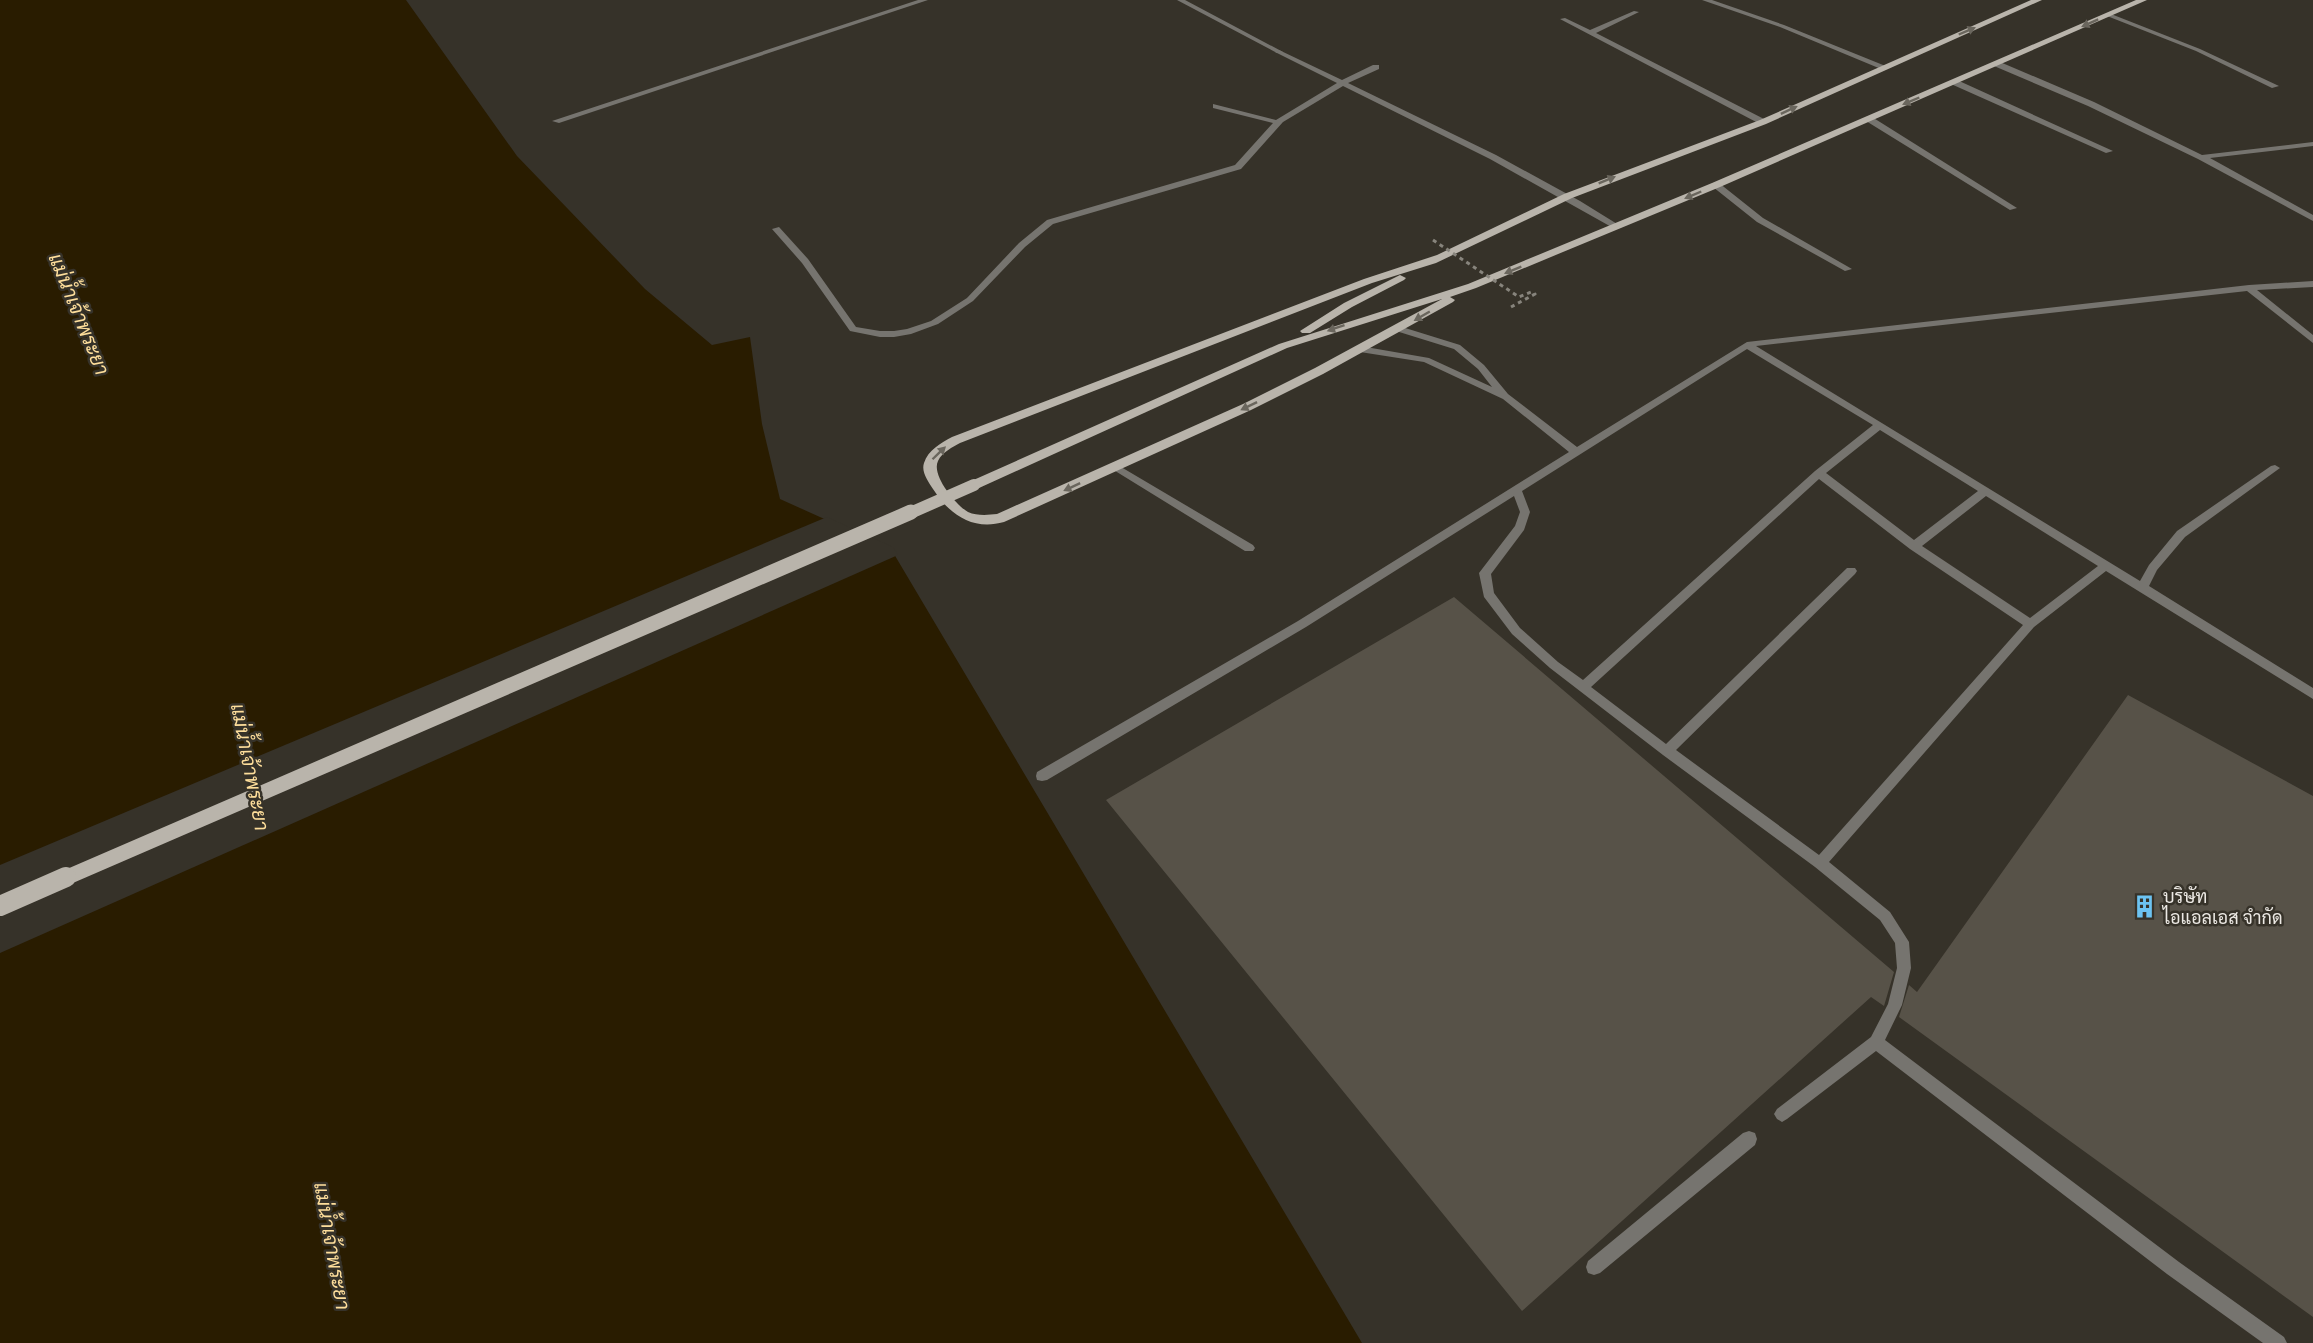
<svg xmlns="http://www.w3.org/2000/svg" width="2313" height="1343" font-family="Overpass,Sarabun,sans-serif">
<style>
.water{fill:#291c00}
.pier{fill:#363229}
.building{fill:#575248}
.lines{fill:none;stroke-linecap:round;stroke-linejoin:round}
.path{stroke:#87847c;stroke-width:3;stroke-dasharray:4 4;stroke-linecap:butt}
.lane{fill:#76746f;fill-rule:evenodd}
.street{fill:#76746f;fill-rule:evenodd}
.primary{fill:#b9b4ab;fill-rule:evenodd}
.path-bridge{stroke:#87847c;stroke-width:3;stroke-dasharray:4 4;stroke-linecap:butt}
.primary-bridge-far2{stroke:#b9b4ab;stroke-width:12}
.primary-bridge-far1{stroke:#b9b4ab;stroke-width:15}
.primary-bridge{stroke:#b9b4ab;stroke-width:20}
.oneway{fill:#6a665d}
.labels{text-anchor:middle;stroke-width:5;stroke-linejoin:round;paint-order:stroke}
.poi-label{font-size:18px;fill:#ece9e4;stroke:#363229;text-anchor:start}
.water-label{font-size:20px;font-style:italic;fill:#fede9b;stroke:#363229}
</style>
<rect width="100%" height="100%" fill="#363229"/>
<path class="water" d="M 0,0 L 406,0 L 517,156 L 645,289 L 712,345 L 750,337 L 762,424 L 780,499 L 891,549 L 1362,1343 L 0,1343 Z"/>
<path class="pier" d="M 827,517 L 893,547 L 898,555 L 0,953 L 0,865 Z"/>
<path class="building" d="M 1454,597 L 1894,972 L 1884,1006 L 1871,997 L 1522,1311 L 1106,800 Z
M 2128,695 L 2313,796 L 2313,1317 L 1899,1017 L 1909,985 L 1917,992 Z"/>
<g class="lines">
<path class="path" d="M 1511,307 L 1535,294 L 1531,292 L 1519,297"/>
<path class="lane" d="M 918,0 L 928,0 L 559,123 L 552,121 Z
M 1177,0 L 1185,0 L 1283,52 L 1277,53 Z
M 1634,11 L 1639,12 L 1596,33 L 1766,120 L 1766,124 L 1760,124 L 1560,19 L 1565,18 L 1590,30 Z
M 2107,14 L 2111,14 L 2200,49 L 2279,86 L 2272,88 L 2196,51 L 2107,16 Z
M 1713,183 L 1719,183 L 1763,218 L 1852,269 L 1845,271 L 1757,222 L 1713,187 Z
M 2313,281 L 2313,287 L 2257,290 L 2313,335 L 2313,343 L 2247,291 L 1756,346 L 2140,581 L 2149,565 L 2177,531 L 2271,466 L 2275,465 L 2280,468 L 2185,537 L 2157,570 L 2149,586 L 2313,688 L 2313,699 L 2106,571 L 2034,627 L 1829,862 L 1890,912 L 1909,942 L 1911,968 L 1902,1005 L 1885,1040 L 2179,1262 L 2284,1337 L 2287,1343 L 2263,1343 L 2167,1274 L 1876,1051 L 1787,1119 L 1782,1122 L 1777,1119 L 1774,1114 L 1777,1109 L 1871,1037 L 1888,1004 L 1897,968 L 1895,943 L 1880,920 L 1815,867 L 1663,755 L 1550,668 L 1512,634 L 1484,597 L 1479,573 L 1515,526 L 1520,512 L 1514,496 L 1306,627 L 1047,780 L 1042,781 L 1037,780 L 1036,776 L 1037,772 L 1298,621 L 1569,452 L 1503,399 L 1424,362 L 1360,352 L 1355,349 L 1360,346 L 1429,358 L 1492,387 L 1478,369 L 1454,349 L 1396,331 L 1396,327 L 1402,327 L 1460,345 L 1484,365 L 1508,394 L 1577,447 L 1747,342 L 2249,285 ZM 1747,349 L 1873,425 L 1815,471 L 1583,680 L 1558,662 L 1520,628 L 1494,593 L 1491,574 L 1524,530 L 1530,512 L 1522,491 ZM 1880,430 L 1978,491 L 1914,540 L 1826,473 ZM 1819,479 L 1910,549 L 2023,625 L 1819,855 L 1676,750 L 1855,574 L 1857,571 L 1855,568 L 1847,568 L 1666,744 L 1591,687 ZM 1986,496 L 2098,566 L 2030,618 L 1922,546 Z
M 1116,464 L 1253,545 L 1255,548 L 1253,551 L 1245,551 L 1112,469 L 1111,467 L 1112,465 Z
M 1749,1131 L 1755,1133 L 1757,1139 L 1755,1145 L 1600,1273 L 1594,1275 L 1588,1273 L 1586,1267 L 1588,1261 L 1743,1133 Z"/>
<path class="street" d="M 1702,0 L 1712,0 L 1784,25 L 1888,67 L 1881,69 L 1780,27 Z
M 1279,50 L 1342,80 L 1373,65 L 1379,65 L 1379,69 L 1348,83 L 1496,155 L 1580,201 L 1622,227 L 1615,229 L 1490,159 L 1343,86 L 1283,122 L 1241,169 L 1053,224 L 1025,247 L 973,301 L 938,324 L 911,334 L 894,337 L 880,337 L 850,331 L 802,263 L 772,229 L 779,227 L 808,259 L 856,327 L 880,331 L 894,331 L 907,329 L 931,321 L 967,298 L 1019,243 L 1047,220 L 1235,165 L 1273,123 L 1213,108 L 1213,104 L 1276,120 L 1337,83 L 1275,52 Z
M 1994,62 L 2000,62 L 2094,102 L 2202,155 L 2313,142 L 2313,146 L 2210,158 L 2313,215 L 2313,221 L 2198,159 L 2088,106 L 1994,66 Z
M 1951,80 L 1957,80 L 2113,151 L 2106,153 L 1951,84 Z
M 1866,117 L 1872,117 L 2017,208 L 2010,210 L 1866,121 Z"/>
<path class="primary" d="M 2031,0 L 2042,0 L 1766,124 L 1572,198 L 1436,263 L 1372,283 L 960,443 C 953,447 942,452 938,461 C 931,475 956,505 968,512 C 977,516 988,515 997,514 L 1243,404 L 1315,368 L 1442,299 L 1287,348 L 979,488 L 969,488 L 967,485 L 969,482 L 1279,344 L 1468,284 L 1712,183 L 2136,0 L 2147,0 L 1720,187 L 1476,288 L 1450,297 L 1455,300 L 1453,302 L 1323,374 L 1251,410 L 1004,522 C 972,531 949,514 933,489 C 928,481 921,472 924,463 C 928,450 941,443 952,437 L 1364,279 L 1437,255 L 1564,194 L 1760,120 Z
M 1400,275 L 1406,278 L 1404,280 L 1352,307 L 1310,333 L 1302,333 L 1300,331 L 1344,303 Z"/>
<path class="path-bridge" d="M 1433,240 L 1519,297"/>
<path class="primary-bridge-far2" d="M 908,514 L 974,485"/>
<path class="primary-bridge-far1" d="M 63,879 L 911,512"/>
<path class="primary-bridge" d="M 0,906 L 66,877"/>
</g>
<defs><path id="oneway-solid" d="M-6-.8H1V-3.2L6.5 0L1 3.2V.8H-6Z" transform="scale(1.5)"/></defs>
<g class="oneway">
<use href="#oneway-solid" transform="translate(2090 23) rotate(156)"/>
<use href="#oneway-solid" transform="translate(1967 31) rotate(-23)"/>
<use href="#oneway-solid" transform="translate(1911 101) rotate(157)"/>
<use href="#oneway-solid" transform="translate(1789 110) rotate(-25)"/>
<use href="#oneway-solid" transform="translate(1607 180) rotate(-22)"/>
<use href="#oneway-solid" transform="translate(1693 195) rotate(157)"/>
<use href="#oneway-solid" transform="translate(1513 270) rotate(158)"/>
<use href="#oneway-solid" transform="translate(1422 316) rotate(150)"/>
<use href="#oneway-solid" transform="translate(1336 328) rotate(161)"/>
<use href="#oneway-solid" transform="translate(1249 406) rotate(154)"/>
<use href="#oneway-solid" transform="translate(939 453) rotate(-44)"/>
<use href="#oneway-solid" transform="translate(1072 487) rotate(155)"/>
</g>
<defs>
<symbol id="building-bare" viewBox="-9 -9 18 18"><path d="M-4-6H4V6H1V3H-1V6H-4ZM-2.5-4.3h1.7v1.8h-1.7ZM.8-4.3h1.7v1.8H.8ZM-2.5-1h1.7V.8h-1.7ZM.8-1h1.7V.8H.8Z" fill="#6cc3f2" stroke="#363229" stroke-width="2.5" paint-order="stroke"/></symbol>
</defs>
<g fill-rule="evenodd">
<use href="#building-bare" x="2128" y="890" width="33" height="33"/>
</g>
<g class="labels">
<g class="poi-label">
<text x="2163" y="903">บริษัท<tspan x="2163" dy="21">ไอแอลเอส จำกัด</tspan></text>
</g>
<g class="water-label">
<text transform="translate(79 314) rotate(68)" y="7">แม่น้ำเจ้าพระยา</text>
<text transform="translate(250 767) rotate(79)" y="7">แม่น้ำเจ้าพระยา</text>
<text transform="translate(332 1246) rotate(80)" y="7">แม่น้ำเจ้าพระยา</text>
</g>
</g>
</svg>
